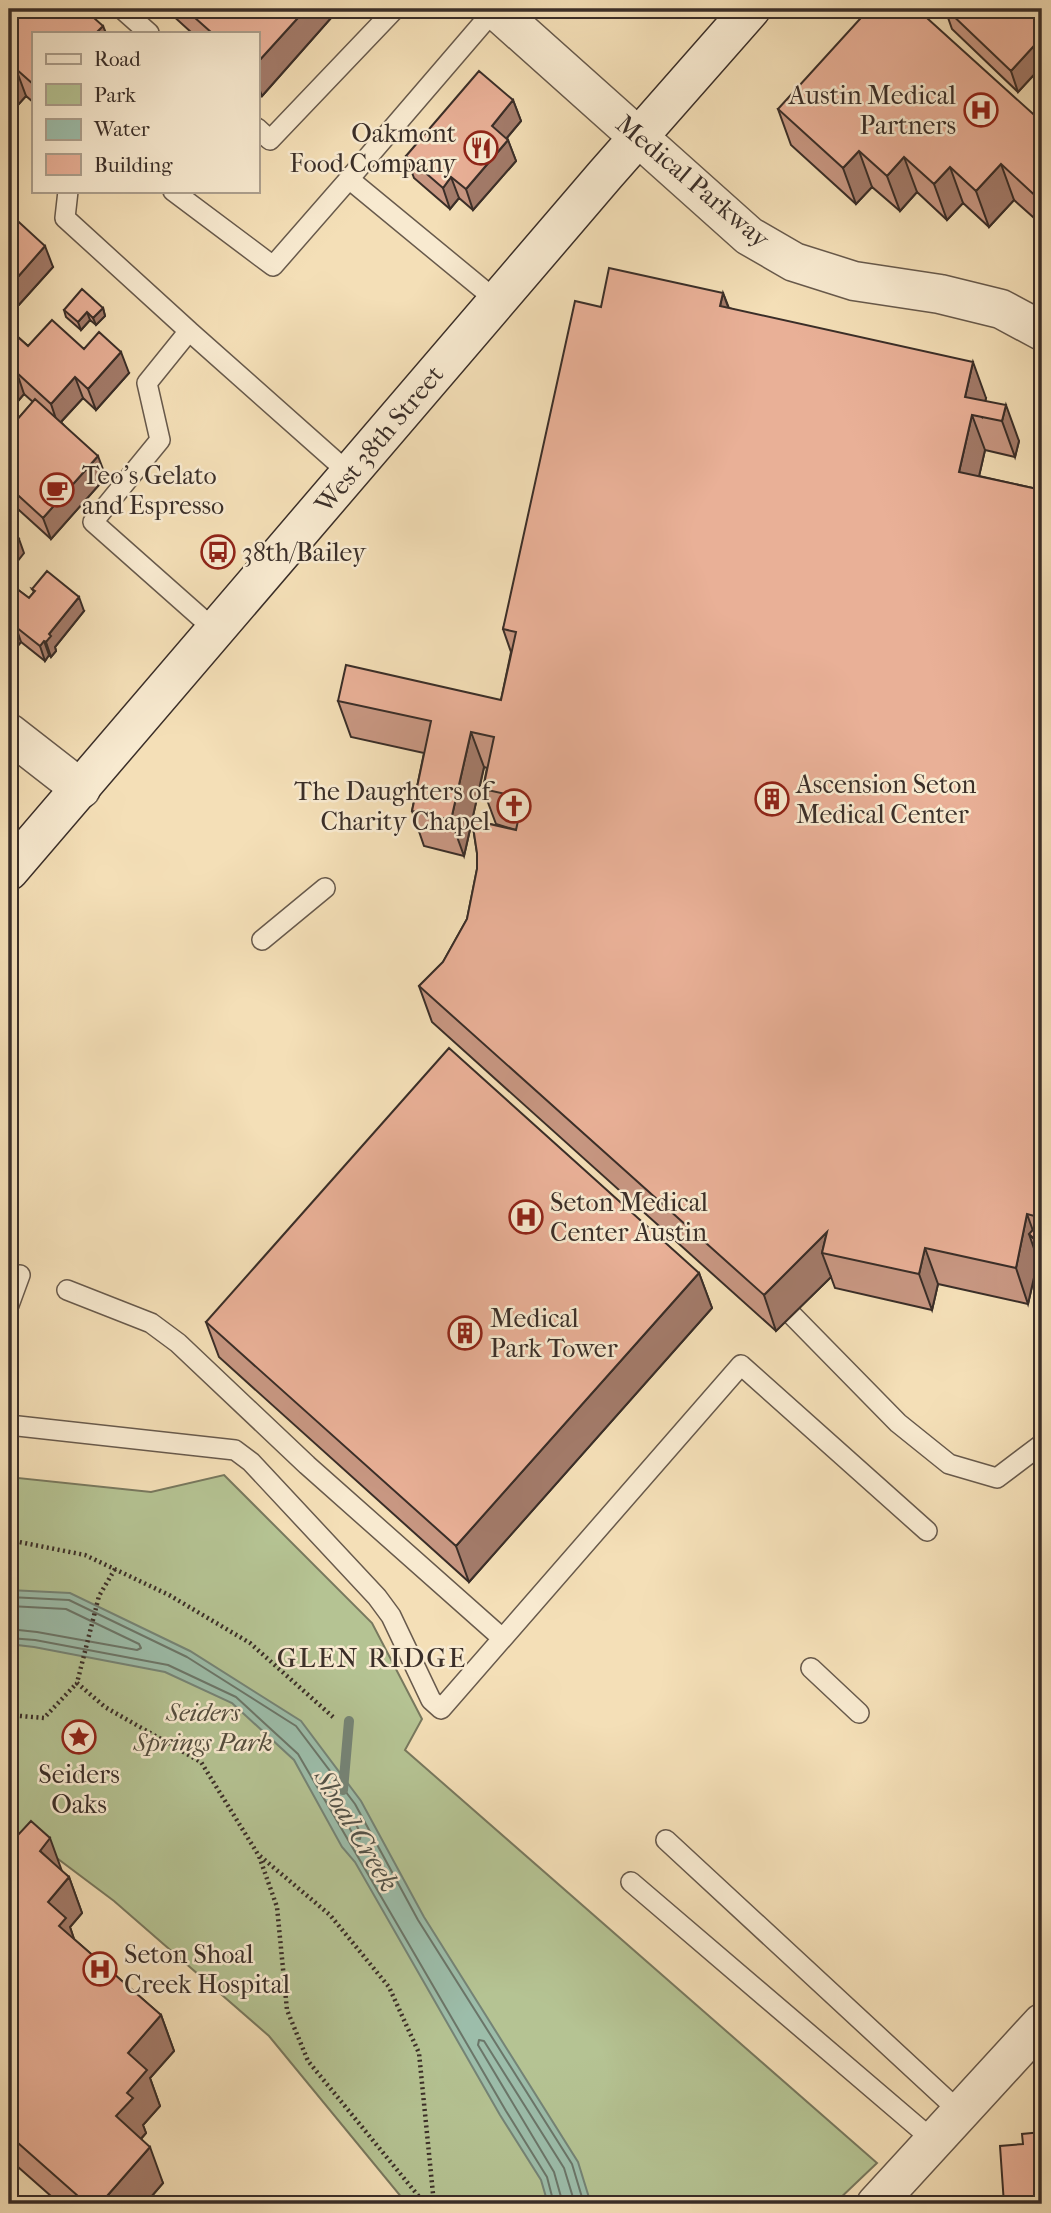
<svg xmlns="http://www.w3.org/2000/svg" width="1051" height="2213" font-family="'IM FELL French Canon',serif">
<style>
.green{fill:#b5c393;stroke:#78785e;stroke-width:2}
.water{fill:#9cbdaa;stroke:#758476;stroke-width:2}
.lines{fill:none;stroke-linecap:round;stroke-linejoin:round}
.shore{stroke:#6b7669;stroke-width:2}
.stream{stroke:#758476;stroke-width:10}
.service-casing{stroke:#685a4c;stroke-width:22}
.minor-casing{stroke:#685a4c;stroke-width:41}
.tertiary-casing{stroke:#685a4c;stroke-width:41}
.secondary-casing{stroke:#3a2e28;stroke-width:41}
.path{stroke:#3a2e28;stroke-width:4.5;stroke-dasharray:2 3.5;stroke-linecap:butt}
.service{stroke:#f8ead0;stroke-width:19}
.minor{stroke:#f8ead0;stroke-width:38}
.tertiary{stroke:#f8ead0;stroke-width:38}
.secondary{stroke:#f8ead0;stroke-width:38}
.wall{fill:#c89782;stroke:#3a2e28;stroke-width:2;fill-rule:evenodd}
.shaded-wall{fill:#a37b6a;stroke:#3a2e28;stroke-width:2}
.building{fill:#e9b097;stroke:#3a2e28;stroke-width:2}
.labels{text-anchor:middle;stroke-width:5;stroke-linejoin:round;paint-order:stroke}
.poi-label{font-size:26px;fill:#3a2e28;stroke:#f8ead0;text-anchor:start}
.street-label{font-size:26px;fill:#3a2e28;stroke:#f8ead0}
.park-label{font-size:26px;font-style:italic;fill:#534c3d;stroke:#f8ead0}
.neighbourhood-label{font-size:28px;letter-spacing:2px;fill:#3a2e28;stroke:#f8ead0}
.water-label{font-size:28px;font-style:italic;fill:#525248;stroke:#f8ead0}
</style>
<rect width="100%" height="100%" fill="#f4dfb7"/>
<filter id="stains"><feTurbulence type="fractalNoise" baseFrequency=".00286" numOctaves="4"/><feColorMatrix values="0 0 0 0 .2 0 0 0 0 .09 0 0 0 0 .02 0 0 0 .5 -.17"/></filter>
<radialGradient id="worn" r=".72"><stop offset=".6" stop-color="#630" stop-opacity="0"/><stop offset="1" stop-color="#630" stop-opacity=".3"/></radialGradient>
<path class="green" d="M 224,1475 L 372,1623 L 422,1719 L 405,1750 L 877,2163 L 834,2204 L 407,2204 L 269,2036 L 114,1901 L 26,1835 L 9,1831 L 9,1477 L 151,1492 Z"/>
<path class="water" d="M 9,1590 L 70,1593 L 190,1651 L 301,1721 L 361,1801 L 424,1917 L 578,2162 L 591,2204 L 548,2204 L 541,2180 L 500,2115 L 355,1862 L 342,1847 L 294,1760 L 232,1703 L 165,1672 L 34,1647 L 9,1644 Z"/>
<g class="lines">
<path class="shore" d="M 9,1597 L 69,1600 L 187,1657 L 296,1726 L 355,1804 L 418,1920 L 572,2164 L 584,2204
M 9,1606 L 66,1609 L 139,1644 L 141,1648 L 137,1650 L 37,1632 L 9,1629
M 9,1638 L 35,1640 L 168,1665 L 236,1697 L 298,1754 L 506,2111 L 547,2177 L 554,2204
M 342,1806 L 348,1809 L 361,1834 L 360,1839 L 355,1838 L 340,1811 Z
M 563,2204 L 554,2172 L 478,2045 L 479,2040 L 484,2041 L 564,2168 L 575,2204"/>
<path class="stream" d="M 343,1790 L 349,1721"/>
<defs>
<path id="service" d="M 122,9 L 149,33
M 257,128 L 270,140 L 395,9
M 349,179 L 495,9
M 68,191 L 65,218 L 189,331 L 147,383 L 160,440 L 93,522 L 216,631
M 173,191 L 273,266 L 349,179 L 497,301
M 189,331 L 350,474
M 262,940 L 325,888
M 67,1290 L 151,1323 L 178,1343 L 307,1465 L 502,1638
M 9,1305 L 20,1275
M 792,1315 L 898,1423 L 949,1464 L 997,1478 L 1042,1444
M 9,1425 L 235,1450 L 251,1462 L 377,1597 L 391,1616 L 431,1700 L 441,1709 L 741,1365 L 927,1531
M 811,1668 L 859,1713
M 666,1840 L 960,2112
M 631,1882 L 934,2141"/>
<path id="minor" d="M 9,733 L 81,789"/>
<path id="tertiary" d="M 495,9 L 749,236 L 794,262 L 854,281 L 940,294 L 1001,309 L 1042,331
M 876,2204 L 1042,2023"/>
<path id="secondary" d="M 9,871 L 605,175 L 751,9"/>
</defs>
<use href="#service" class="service-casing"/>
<use href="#minor" class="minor-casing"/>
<use href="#tertiary" class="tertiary-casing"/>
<use href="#secondary" class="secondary-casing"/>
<path class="path" d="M 9,1540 L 85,1555 L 169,1595 L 250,1643 L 333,1717
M 115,1569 L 99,1596 L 77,1683 L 105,1707 L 201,1762 L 259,1856 L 277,1907 L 287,2010 L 308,2061 L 425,2204
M 9,1715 L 44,1718 L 77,1683
M 260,1856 L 330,1915 L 389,1987 L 419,2053 L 434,2204"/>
<use href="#service" class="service"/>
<use href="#minor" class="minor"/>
<use href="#tertiary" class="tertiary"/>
<use href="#secondary" class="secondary"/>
</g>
<path class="wall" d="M 9,9 L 33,33 L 33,102 L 26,96 L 9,115 Z
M 169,9 L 339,9 L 262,96 L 257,92 L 257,33 L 192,33 L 171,14 Z
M 945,9 L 1042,9 L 1042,66 L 1018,92 L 952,29 Z
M 513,100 L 521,121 L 507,138 L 516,161 L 473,210 L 459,198 L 450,209 L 414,178 L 406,156 Z
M 778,109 L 1042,122 L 1042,225 L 1014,200 L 989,227 L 963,203 L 947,220 L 917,192 L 900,211 L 872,187 L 856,204 L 791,145 Z
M 9,213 L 53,267 L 16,308 L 9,302 Z
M 723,293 L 729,308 L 986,398 L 985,401 L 1019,441 L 1015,457 L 985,450 L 979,476 L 1042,490 L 1042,1270 L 1038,1260 L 1028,1304 L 938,1284 L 932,1310 L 835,1288 L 831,1277 L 776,1331 L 432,1022 L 419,986 L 443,962 L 467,919 L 477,869 L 477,853 L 472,821 L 464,856 L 424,846 L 412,811 L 424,753 L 351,737 L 338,701 L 501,700 L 511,652 L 503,629 L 601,307 ZM 484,767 L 487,768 L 483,789 L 496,824 L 516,830 L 472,820 Z
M 103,308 L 105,316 L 96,325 L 90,320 L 81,330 L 66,317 L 64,310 Z
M 9,329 L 28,346 L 84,349 L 129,373 L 96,410 L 83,398 L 61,422 L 106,477 L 51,539 L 9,501 L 9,429 L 33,402 L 24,394 L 13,407 L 9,404 Z
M 9,583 L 29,598 L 34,592 L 32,589 L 84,611 L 55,647 L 56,651 L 51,657 L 49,655 L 45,661 L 21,642 L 15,649 L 9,644 Z
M 699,1273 L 712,1308 L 469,1582 L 219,1357 L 206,1322 Z
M 9,1826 L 69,1877 L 82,1913 L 70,1927 L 74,1939 L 161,2015 L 174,2051 L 150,2078 L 160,2106 L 143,2125 L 146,2133 L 141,2139 L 163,2183 L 145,2204 L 60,2204 L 9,2159 Z"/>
<path class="shaded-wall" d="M 306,9 L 339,9 L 262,96 L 257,83 L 257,63 Z
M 103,26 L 106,33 L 96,33 Z
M 1042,37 L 1042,66 L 1018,92 L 1011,71 Z
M 16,69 L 26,96 L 9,115 L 9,77 Z
M 513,100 L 521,121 L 499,147 L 492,126 Z
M 508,140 L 516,161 L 473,210 L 466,189 Z
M 859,151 L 872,187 L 856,204 L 843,168 Z
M 904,157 L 917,192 L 900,211 L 887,176 Z
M 1001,164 L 1014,200 L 989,227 L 976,191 Z
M 950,167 L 963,203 L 947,220 L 934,184 Z
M 451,177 L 459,198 L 450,209 L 443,188 Z
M 45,246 L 53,267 L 16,308 L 9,287 Z
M 723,293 L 736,329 L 720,306 Z
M 103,308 L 105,316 L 96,325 L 93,318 Z
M 87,312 L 90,320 L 81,330 L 78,322 Z
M 121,352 L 129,373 L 96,410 L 88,389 Z
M 973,362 L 986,398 L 982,417 L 965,397 Z
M 17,373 L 24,394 L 13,407 L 9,396 L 9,382 Z
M 75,377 L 83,398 L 58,425 L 51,404 Z
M 1006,405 L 1019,441 L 1015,457 L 1002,421 Z
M 972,415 L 985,450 L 972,507 L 959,472 Z
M 98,456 L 106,477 L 51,539 L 43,518 Z
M 19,539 L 24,553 L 9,572 L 9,551 Z
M 79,597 L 84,611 L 55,647 L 56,651 L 51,657 L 46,642 L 49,634 Z
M 16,627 L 21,642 L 15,649 L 9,634 Z
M 44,641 L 49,655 L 45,661 L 40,646 Z
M 471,732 L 484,767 L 464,856 L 451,820 Z
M 1027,1214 L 1037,1242 L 1029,1234 L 1038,1260 L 1028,1304 L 1016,1268 Z
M 827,1232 L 822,1253 L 831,1277 L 776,1331 L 764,1295 Z
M 925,1248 L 938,1284 L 932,1310 L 919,1274 Z
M 699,1273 L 712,1308 L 469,1582 L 456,1546 Z
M 50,1838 L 63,1874 L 40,1851 Z
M 69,1877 L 82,1913 L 70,1927 L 79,1954 L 72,1962 L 48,1902 Z
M 161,2015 L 174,2051 L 150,2078 L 160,2106 L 143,2125 L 146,2133 L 129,2152 L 116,2116 L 127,2093 L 128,2053 Z
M 150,2147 L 163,2183 L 145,2204 L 100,2204 Z"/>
<path class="building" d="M 9,9 L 84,9 L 103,26 L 96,33 L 33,33 L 33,84 L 16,69 L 9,77 Z
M 185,9 L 306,9 L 257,63 L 257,33 L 212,33 Z
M 869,9 L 917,9 L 1042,122 L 1042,202 L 1001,164 L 976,191 L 950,167 L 934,184 L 904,157 L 887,176 L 859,151 L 843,168 L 778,109 Z
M 946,9 L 1042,9 L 1042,37 L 1011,71 Z
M 479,71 L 513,100 L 492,126 L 508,140 L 466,189 L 451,177 L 443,188 L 406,156 Z
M 9,213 L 45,246 L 9,287 Z
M 609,268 L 723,293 L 720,306 L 973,362 L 965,397 L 1006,405 L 1002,421 L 972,415 L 959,472 L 1042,490 L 1042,1218 L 1027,1214 L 1016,1268 L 925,1248 L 919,1274 L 822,1253 L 827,1232 L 764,1295 L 419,986 L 443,962 L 467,919 L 477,869 L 477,853 L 472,820 L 516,830 L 523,798 L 483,789 L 494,737 L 471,732 L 451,820 L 412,811 L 431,721 L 338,701 L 346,665 L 501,700 L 516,632 L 503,629 L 575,301 L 601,307 Z
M 82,289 L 103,308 L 93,318 L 87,312 L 78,322 L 64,310 Z
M 52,320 L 84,349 L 99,332 L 121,352 L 88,389 L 75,377 L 51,404 L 17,373 L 9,382 L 9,329 L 28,346 Z
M 35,399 L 98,456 L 43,518 L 9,487 L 9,429 Z
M 9,531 L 19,539 L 9,551 Z
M 47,571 L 79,597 L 49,634 L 51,636 L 46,642 L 44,641 L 40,646 L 16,627 L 9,634 L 9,583 L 29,598 L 35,591 L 32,589 Z
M 449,1048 L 699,1273 L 456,1546 L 206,1322 Z
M 1042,1220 L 1042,1246 L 1029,1234 Z
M 31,1821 L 50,1838 L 40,1851 L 69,1877 L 48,1902 L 66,1918 L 59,1926 L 161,2015 L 128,2053 L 147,2070 L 127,2093 L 133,2098 L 116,2116 L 150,2147 L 100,2204 L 87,2204 L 9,2135 L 9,1826 L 19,1834 Z
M 1042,2132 L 1042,2204 L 1004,2204 L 1000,2146 L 1023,2144 L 1022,2134 Z"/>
<defs>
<symbol id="hospital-ring" viewBox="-11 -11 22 22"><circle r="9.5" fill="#f8ead0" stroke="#8f2418" stroke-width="1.5"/><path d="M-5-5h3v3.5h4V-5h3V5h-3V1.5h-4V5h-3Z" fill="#8f2418"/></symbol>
<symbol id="restaurant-ring" viewBox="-11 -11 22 22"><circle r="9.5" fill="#f8ead0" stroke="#8f2418" stroke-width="1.5"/><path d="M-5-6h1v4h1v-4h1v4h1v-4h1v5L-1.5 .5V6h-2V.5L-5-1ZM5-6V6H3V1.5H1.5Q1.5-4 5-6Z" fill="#8f2418"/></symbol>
<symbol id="cafe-ring" viewBox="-11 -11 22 22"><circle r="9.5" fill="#f8ead0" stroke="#8f2418" stroke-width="1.5"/><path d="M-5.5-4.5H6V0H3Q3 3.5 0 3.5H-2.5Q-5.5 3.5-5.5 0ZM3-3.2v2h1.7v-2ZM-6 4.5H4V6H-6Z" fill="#8f2418"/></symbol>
<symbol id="bus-ring" viewBox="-11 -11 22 22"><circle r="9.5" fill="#f8ead0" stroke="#8f2418" stroke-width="1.5"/><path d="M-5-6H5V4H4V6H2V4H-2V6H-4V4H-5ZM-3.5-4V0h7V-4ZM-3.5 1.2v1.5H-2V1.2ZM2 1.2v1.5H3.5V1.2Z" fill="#8f2418"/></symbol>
<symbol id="building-ring" viewBox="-11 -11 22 22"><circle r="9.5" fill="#f8ead0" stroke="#8f2418" stroke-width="1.5"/><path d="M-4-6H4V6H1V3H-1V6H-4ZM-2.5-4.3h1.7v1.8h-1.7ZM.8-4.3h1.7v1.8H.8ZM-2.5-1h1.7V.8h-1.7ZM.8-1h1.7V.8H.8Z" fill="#8f2418"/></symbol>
<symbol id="church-ring" viewBox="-11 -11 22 22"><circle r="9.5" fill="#f8ead0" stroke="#8f2418" stroke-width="1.5"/><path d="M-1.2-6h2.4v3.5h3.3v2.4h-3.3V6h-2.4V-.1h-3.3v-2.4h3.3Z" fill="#8f2418"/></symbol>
<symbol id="sight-ring" viewBox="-11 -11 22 22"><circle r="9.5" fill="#f8ead0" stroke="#8f2418" stroke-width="1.5"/><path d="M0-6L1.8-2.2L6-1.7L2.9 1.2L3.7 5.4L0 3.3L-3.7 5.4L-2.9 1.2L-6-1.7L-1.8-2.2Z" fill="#8f2418"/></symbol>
</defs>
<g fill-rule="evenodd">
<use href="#hospital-ring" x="962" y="91" width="38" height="38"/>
<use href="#restaurant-ring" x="462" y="129" width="38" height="38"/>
<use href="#cafe-ring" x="38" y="471" width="38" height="38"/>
<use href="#bus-ring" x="199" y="533" width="38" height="38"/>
<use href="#building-ring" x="753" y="780" width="38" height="38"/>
<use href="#church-ring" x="495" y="787" width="38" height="38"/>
<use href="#hospital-ring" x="507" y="1198" width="38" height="38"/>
<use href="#building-ring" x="446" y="1314" width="38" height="38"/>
<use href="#sight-ring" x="60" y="1718" width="38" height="38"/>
<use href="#hospital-ring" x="81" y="1950" width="38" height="38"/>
</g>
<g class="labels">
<g class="poi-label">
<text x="956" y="104" text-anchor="end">Austin Medical<tspan x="956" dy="30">Partners</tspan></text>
<text x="456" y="142" text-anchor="end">Oakmont<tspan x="456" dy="30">Food Company</tspan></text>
<text x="82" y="484">Teo's Gelato<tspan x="82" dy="30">and Espresso</tspan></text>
<text x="242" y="561">38th/Bailey</text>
<text x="796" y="793">Ascension Seton<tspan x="796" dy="30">Medical Center</tspan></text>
<text x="490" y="800" text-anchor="end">The Daughters of<tspan x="490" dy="30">Charity Chapel</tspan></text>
<text x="550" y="1211">Seton Medical<tspan x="550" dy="30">Center Austin</tspan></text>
<text x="490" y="1327">Medical<tspan x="490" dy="30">Park Tower</tspan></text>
<text x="79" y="1783" text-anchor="middle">Seiders<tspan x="79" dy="30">Oaks</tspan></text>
<text x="124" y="1963">Seton Shoal<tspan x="124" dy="30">Creek Hospital</tspan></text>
</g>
<g class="street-label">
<text transform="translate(693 181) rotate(40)" y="9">Medical Parkway</text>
<text transform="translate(379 439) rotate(-50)" y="9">West 38th Street</text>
</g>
<g class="park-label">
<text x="203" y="1721">Seiders<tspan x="203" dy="30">Springs Park</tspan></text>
</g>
<g class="neighbourhood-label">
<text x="372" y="1667">GLEN RIDGE</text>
</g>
<g class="water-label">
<text transform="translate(357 1830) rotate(59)" y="10">Shoal Creek</text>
</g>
</g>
<rect width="1051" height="2213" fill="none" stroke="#f4dfb7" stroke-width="35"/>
<rect x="10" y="10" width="1030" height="2192" fill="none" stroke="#3a2e28" stroke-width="3.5"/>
<rect x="18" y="18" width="1016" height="2178" fill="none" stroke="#3a2e28" stroke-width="2"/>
<rect x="32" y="32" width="228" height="161" fill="#f8ead0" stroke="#ac9f8d" stroke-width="2"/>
<rect x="46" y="54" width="35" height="10" fill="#f8ead0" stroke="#ac9f8d" stroke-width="2"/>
<text x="94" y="66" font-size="21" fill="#3a2e28">Road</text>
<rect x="46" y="84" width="35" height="21" fill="#b5c393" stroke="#ac9f8d" stroke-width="2"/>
<text x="94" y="102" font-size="21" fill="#3a2e28">Park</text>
<rect x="46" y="119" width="35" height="21" fill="#9cbdaa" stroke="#ac9f8d" stroke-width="2"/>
<text x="94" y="136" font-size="21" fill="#3a2e28">Water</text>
<rect x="46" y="154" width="35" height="21" fill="#e9b097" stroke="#ac9f8d" stroke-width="2"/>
<text x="94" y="172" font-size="21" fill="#3a2e28">Building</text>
<rect width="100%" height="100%" filter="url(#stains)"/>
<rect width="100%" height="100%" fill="url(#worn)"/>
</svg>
